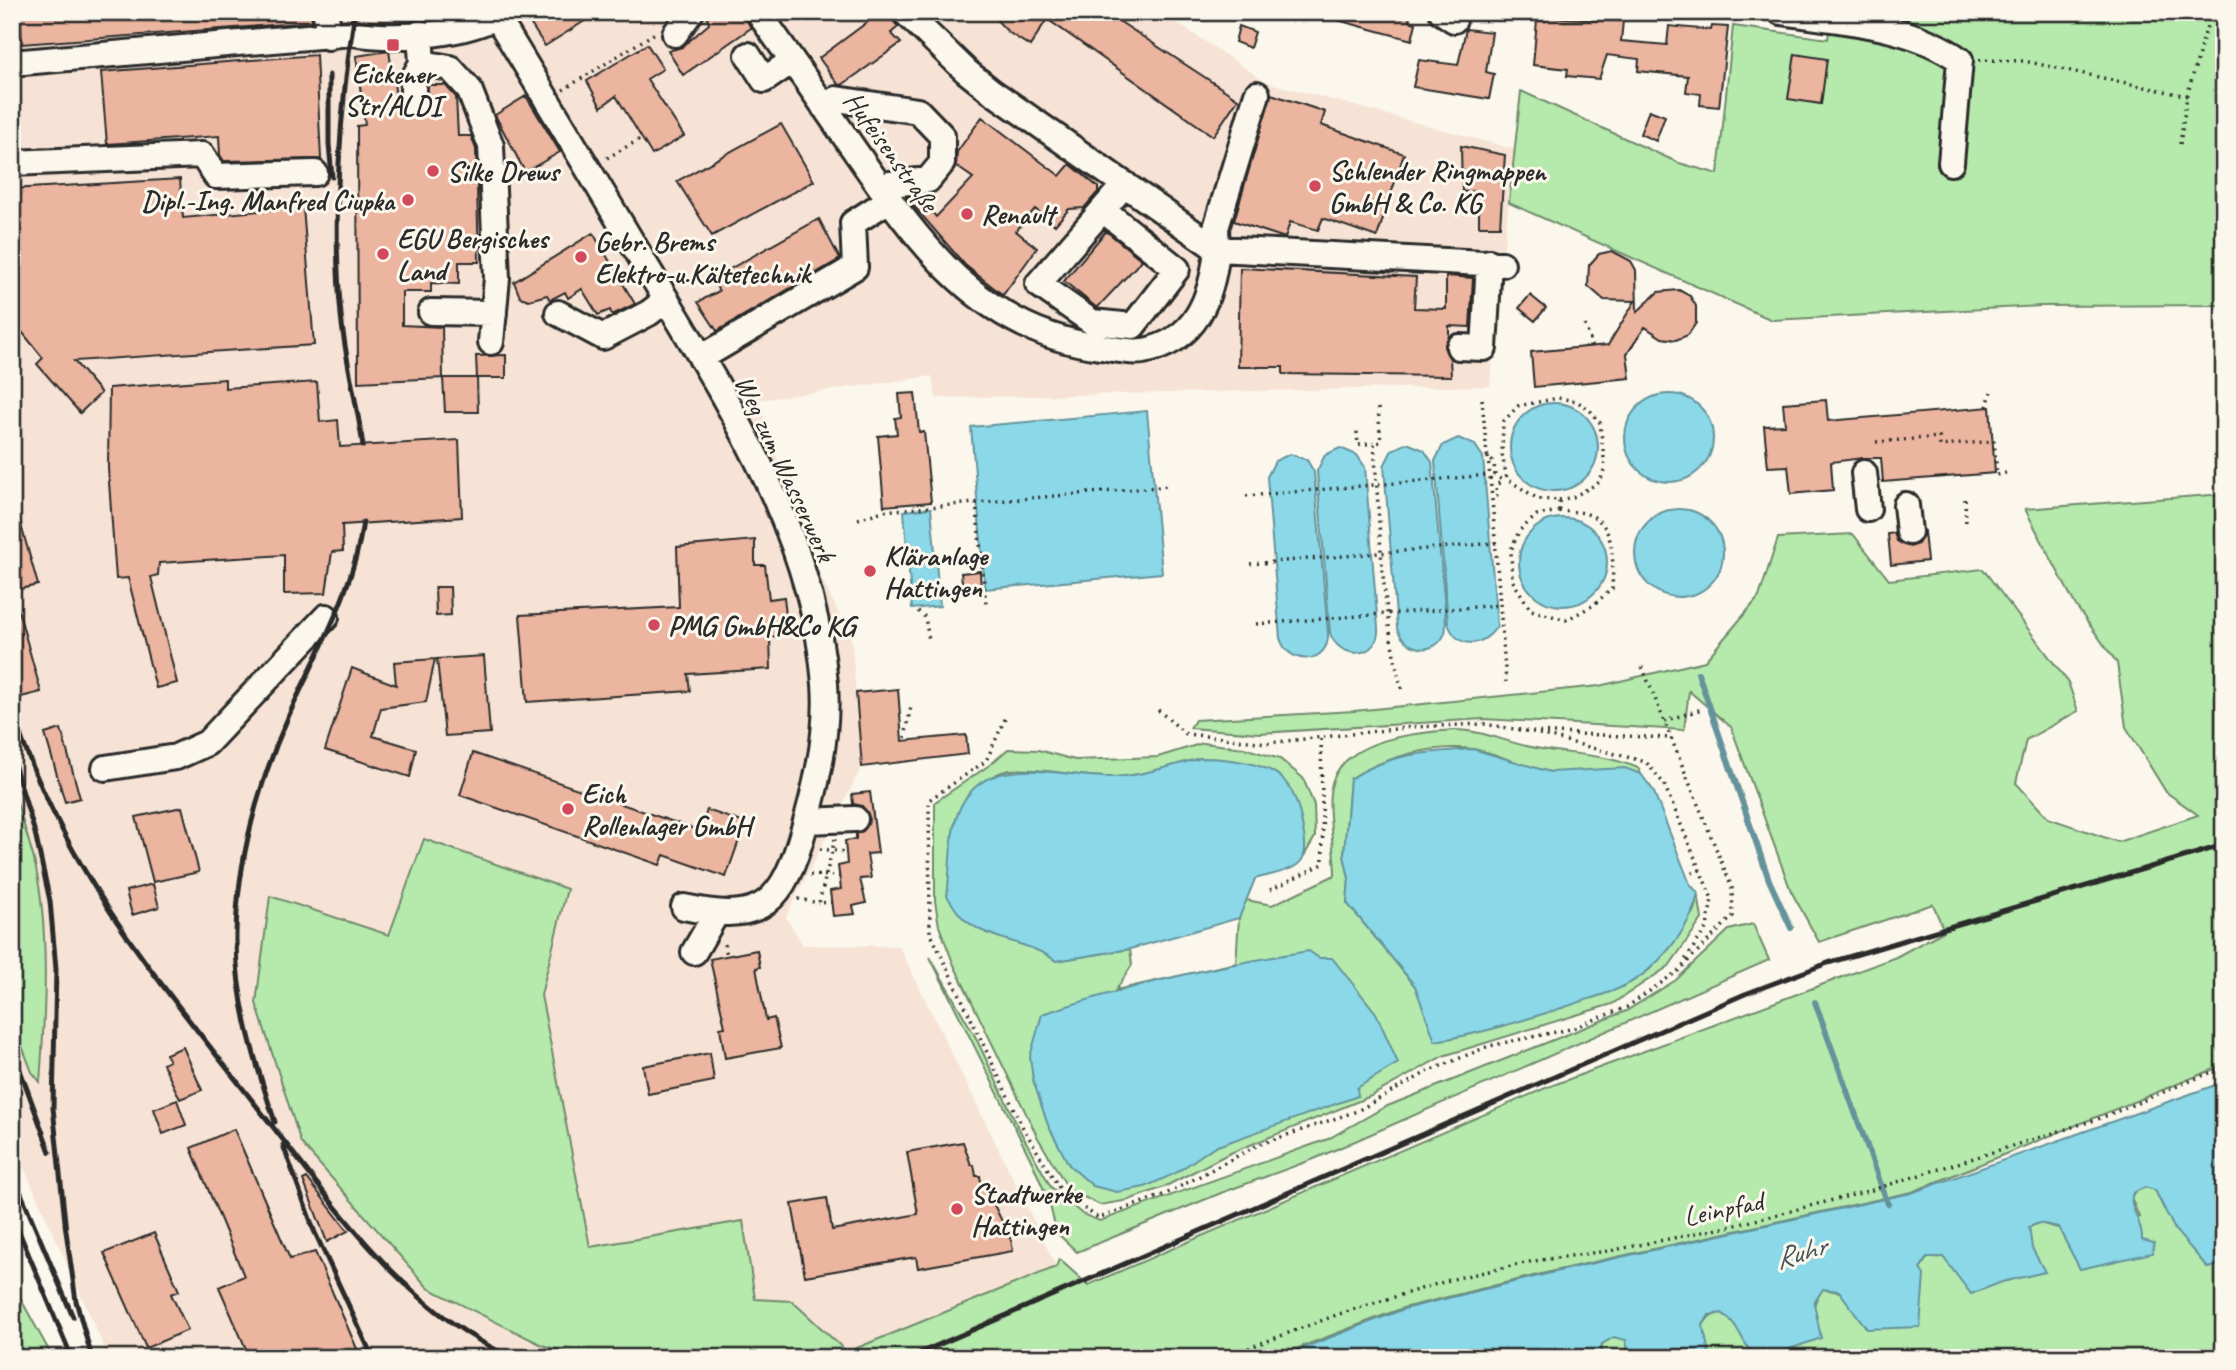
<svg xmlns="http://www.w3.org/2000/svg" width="2236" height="1370" font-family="Caveat,sans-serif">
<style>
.built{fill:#f6e3d5}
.green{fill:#b5eaac;stroke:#708a6c;stroke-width:2}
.water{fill:#8bd9e8;stroke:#65939c;stroke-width:2}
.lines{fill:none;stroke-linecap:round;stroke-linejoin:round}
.stream{stroke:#65939c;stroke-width:6}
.building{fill:#ebb59f;stroke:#2b2b2b;stroke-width:2}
.minor-casing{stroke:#2b2b2b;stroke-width:30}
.path{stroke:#2b2b2b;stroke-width:3.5;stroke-dasharray:2 5;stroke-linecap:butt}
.minor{stroke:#fbf7ec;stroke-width:24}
.rail{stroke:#2b2b2b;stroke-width:5}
.poi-dot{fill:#d1495b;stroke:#fbf7ec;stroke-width:2.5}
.labels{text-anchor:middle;stroke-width:6;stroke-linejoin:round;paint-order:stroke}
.poi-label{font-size:28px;font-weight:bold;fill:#2b2b2b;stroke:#fbf7ec;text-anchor:start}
.street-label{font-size:28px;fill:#2b2b2b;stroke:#fbf7ec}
.water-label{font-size:30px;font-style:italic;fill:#43565a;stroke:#fbf7ec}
</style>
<rect width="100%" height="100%" fill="#fbf7ec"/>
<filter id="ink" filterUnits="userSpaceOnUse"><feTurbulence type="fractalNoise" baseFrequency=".0143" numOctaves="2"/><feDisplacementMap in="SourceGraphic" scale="14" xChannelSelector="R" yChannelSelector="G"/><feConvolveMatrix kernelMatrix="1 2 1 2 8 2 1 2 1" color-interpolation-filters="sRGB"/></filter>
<g filter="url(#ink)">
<path class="built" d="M 12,12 L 1161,12 L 1266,82 L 1514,149 L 1490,386 L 936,398 L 932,376 L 759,400 L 802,538 L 852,641 L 861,768 L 786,917 L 803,945 L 899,946 L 1056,1266 L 847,1352 L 792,1301 L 755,1300 L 743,1221 L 590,1247 L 541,995 L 567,889 L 389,936 L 301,1143 L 427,1288 L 542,1345 L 585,1358 L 109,1358 L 12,1141 Z"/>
<path class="green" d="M 1832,12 L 2224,12 L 2224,305 L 2041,306 L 1772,320 L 1509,203 L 1521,91 L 1679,163 L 1718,174 L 1733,26 L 1828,39 Z
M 2224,494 L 2224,1065 L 1912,1192 L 1558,1270 L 1403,1308 L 1272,1358 L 585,1358 L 542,1345 L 428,1288 L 301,1143 L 256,1003 L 270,896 L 389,935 L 424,839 L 567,889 L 541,995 L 590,1247 L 743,1221 L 755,1299 L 792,1301 L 847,1352 L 1056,1267 L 1059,1259 L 1088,1285 L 1548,1087 L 1896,957 L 1944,931 L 1933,904 L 1819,942 L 1791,891 L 1731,727 L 1689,691 L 1684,730 L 1483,719 L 1260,733 L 1190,728 L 1195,720 L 1354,711 L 1599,686 L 1705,661 L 1759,597 L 1778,538 L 1853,534 L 1889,580 L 1983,569 L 2068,682 L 2078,711 L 2026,740 L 2016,783 L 2048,818 L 2118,842 L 2198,815 L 2166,792 L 2126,727 L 2117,663 L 2076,606 L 2025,509 Z
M 1457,730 C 1484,731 1505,742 1531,747 C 1567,755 1603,753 1638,768 L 1641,774 C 1611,763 1582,775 1551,772 C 1524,769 1500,753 1473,749 C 1432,744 1384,757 1350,779 L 1344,855 L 1349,878 L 1347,903 L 1415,986 L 1429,1019 L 1649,970 L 1694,911 L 1698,893 L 1702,919 L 1669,966 L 1612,1004 L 1443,1056 L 1371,1096 L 1228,1154 L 1164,1187 L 1129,1200 L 1100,1205 L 1069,1190 L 1038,1138 L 954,965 L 939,926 L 935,901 L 935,802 L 991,764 L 1008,749 L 1038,750 L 1075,760 L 1158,757 L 1203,743 L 1244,748 L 1280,759 L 1303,778 L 1314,805 L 1315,837 L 1304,856 L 1305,843 L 1201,758 C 1170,766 1139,778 1107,777 C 1076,777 1041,767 1010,770 C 996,772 984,781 974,791 C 930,836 965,886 986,933 L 1040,949 L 1056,961 L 1130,949 L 1132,965 L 1116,990 L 1236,963 L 1239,918 L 1246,900 L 1272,905 L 1335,875 C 1335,851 1326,809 1331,787 C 1341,738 1419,732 1457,730 Z
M 12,787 C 19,811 28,836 34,860 C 50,926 45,1015 40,1082 L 32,1072 L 12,1020 Z
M 1753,924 L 1769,960 L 1314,1159 L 1221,1193 L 1077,1252 L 1057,1233 L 1049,1202 L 1033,1164 L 930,957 L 975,1036 L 1019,1129 L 1051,1187 L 1082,1214 L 1100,1221 L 1328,1139 L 1385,1107 L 1626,1011 L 1676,980 L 1729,930 Z
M 2146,1187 L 2155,1190 L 2164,1209 L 2224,1189 L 2224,1358 L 1599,1358 L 1602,1344 L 1614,1337 L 1625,1339 L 1630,1355 L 1703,1325 L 1710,1316 L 1721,1313 L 1733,1320 L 1814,1305 L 1822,1289 L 1839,1292 L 1923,1276 L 1920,1269 L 1927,1258 L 1943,1257 L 2031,1246 L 2029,1227 L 2039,1223 L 2058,1228 L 2139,1217 L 2131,1198 L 2134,1192 Z
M 12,1283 L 53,1358 L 12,1358 Z"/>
<path class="water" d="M1625 438a44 44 0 1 1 88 0a44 44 0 1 1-88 0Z
M1510 447a44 44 0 1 1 88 0a44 44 0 1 1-88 0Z
M 1147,411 L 1162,573 L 985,589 L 971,427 Z
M 1458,438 L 1475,445 L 1483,457 L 1497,626 C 1483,648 1457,650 1448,623 L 1435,461 L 1443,445 Z
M 1407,443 L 1424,450 L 1432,462 L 1445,609 C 1445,616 1447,626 1445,633 C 1435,658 1404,650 1397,628 L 1384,466 L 1392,450 Z
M 1340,448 L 1357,455 L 1365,467 L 1378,628 C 1380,659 1339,661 1330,633 L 1317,471 L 1325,455 Z
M 1290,454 L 1307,460 L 1314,472 L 1328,633 C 1330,665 1288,667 1280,638 L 1267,477 L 1275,461 Z
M 931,508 L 940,606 L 912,609 L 904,511 Z
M1635 553a44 44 0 1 1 88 0a44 44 0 1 1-88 0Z
M1519 562a44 44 0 1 1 88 0a44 44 0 1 1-88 0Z
M 1473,749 L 1550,772 L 1625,768 L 1641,774 L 1653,790 L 1690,884 L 1698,893 C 1691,929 1657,970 1624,986 C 1609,994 1590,998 1574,1004 C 1528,1019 1482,1034 1435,1041 L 1415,986 L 1347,903 L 1349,878 L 1344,855 L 1350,779 C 1390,753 1427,752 1473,749 Z
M 1201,758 C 1224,758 1273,762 1287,784 C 1298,799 1301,818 1304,835 C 1306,846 1307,859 1297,865 C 1286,873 1267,875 1255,879 L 1239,918 L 1130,949 L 1056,961 C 1028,940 990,942 964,919 C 957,913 952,903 947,896 C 951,867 948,832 961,806 C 988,751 1059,777 1107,777 C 1139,777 1170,766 1201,758 Z
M 1309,951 L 1319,958 L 1332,958 L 1376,1013 L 1398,1063 L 1357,1088 L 1358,1096 L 1212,1148 L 1176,1173 L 1145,1187 L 1117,1192 L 1093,1186 L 1069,1165 L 1048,1125 L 1033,1080 L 1030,1057 L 1042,1014 C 1130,985 1218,965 1309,951 Z
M 2224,1082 L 2224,1263 L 2208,1268 L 2175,1230 L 2155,1190 L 2145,1187 L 2133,1193 C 2127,1207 2143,1220 2142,1240 L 2154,1243 L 2152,1253 L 2080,1269 L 2058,1227 L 2039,1223 L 2029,1227 L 2032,1248 L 2045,1272 L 2002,1282 L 1971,1294 L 1943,1257 L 1927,1257 L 1920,1269 L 1924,1275 L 1920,1327 L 1867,1329 L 1839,1291 L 1823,1289 L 1814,1303 L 1821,1338 L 1764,1358 L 1756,1358 C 1741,1343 1740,1324 1722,1313 L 1709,1315 L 1703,1325 L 1710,1358 L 1629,1358 L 1626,1340 L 1614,1337 L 1602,1344 L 1599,1358 L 1277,1358 L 1404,1309 L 1571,1268 L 1911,1193 Z"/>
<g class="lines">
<path class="stream" d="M 1698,673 L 1769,880 L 1791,928
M 1815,1002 L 1888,1204"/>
</g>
<path class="building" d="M 20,12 L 311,12 L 312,22 L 22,44 Z
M 539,12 L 599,12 L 545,46 L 528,20 Z
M 706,12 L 742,12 L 751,28 L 683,75 L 668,51 L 682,47 L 709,24 Z
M 881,12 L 886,12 L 898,27 L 891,33 L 901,43 L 842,85 L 838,84 L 819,58 Z
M 989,12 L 1105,12 L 1238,99 L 1213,136 L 1047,19 L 1030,46 L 1008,32 Z
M 1327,12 L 1411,12 L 1409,21 L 1416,23 L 1412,40 L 1326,17 Z
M 1546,17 L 1623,21 L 1621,41 L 1667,45 L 1669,26 L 1711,30 L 1712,26 L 1728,27 L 1719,107 L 1700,105 L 1701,94 L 1686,92 L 1688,76 L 1638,71 L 1639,59 L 1607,55 L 1599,79 L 1567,76 L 1568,69 L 1533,65 L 1537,20 L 1545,21 Z
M 1239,26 L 1255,32 L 1250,48 L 1235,42 Z
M 1466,29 L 1492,32 L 1486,72 L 1494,74 L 1489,99 L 1413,87 L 1419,60 L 1458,65 Z
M 647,44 L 663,69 L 647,79 L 684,136 L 652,155 L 616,96 L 601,107 L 587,81 Z
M 389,51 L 398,109 L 405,115 L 420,116 L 427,109 L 428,85 L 445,85 L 456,97 L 458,136 L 471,136 L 476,149 L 479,262 L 459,262 L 459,284 L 431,283 L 431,292 L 402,292 L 402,325 L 442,327 L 443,378 L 358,382 L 357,126 L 365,125 L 356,56 Z
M 1795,54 L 1827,59 L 1821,104 L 1788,99 Z
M 316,55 L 321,159 L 224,161 L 220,155 L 219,136 L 107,144 L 101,72 Z
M 1271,94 L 1325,112 L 1321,125 L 1404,154 L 1377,237 L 1323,218 L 1318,230 L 1290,222 L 1285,238 L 1234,221 Z
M 526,96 L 560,152 L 525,172 L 495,115 Z
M 1649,110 L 1665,116 L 1656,141 L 1640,134 Z
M 982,117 L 1060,176 L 1070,164 L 1098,187 L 1098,192 L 1084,208 L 1069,209 L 1055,225 L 1035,209 L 1016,231 L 1037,248 L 1003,295 L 965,265 L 906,197 L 920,196 L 936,217 L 973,178 L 956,166 L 957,152 Z
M 781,124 L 814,181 L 712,236 L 677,181 Z
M 1461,146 L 1505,155 L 1500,226 L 1479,226 L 1479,191 L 1462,192 Z
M 180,179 L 183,218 L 303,207 L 314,345 L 74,361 L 101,393 L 80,413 L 37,364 L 43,358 L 14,322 L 12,189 Z
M 819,219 L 840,259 L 717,331 L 698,302 L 719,291 L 712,279 Z
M 1106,231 L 1142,260 L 1097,308 L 1064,281 Z
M 593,233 L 635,304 L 612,315 L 610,310 L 598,315 L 582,289 L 568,298 L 565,292 L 550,300 L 547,295 L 529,300 L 520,297 L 514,282 Z
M 1612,251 L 1631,261 L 1636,270 L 1637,312 L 1658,292 L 1679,290 L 1690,296 L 1696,306 L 1696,323 L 1688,335 L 1676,340 L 1662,338 L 1645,327 L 1627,354 L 1630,378 L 1534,387 L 1531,352 L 1608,345 L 1635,301 L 1604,300 L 1588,286 L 1589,265 L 1599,254 Z
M 1240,268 L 1416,277 L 1414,308 L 1446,309 L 1446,276 L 1473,278 L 1470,327 L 1449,326 L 1449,336 L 1444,347 L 1450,359 L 1451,376 L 1283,374 L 1283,367 L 1238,367 Z
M 1530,295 L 1546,308 L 1535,321 L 1519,308 Z
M 506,355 L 506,378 L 477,378 L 476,356 Z
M 443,378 L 477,378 L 478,412 L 445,412 Z
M 225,379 L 225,388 L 317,382 L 320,422 L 338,420 L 340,447 L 459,440 L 462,517 L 342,525 L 343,551 L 332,552 L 326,593 L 284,594 L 284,555 L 159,563 L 158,575 L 151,577 L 177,683 L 156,688 L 128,578 L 116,579 L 108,468 L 109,388 Z
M 915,393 L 919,432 L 924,432 L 931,502 L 884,506 L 878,436 L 897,434 L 895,418 L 901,417 L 899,394 Z
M 1826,400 L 1828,421 L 1990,407 L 1995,473 L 1883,482 L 1881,458 L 1863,458 L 1831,462 L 1833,490 L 1791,494 L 1788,466 L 1768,467 L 1764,426 L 1785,425 L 1783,403 Z
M 17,511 L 38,585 L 12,591 L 12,512 Z
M 1924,532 L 1927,561 L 1891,565 L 1888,534 L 1894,533 L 1897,541 L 1910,547 L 1918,544 Z
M 755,540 L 755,565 L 765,565 L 769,599 L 784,597 L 788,634 L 770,637 L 771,669 L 688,674 L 690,691 L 527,702 L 520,615 L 679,607 L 677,547 Z
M 980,571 L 981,590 L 963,592 L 961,573 Z
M 435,587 L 450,587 L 451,615 L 436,616 Z
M 17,606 L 41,692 L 17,698 L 12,683 L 12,607 Z
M 484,656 L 490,733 L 445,736 L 437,659 Z
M 435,659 L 426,702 L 381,708 L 373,736 L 416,749 L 410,777 L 325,750 L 352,668 L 396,685 L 394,662 Z
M 898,689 L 902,741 L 966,735 L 968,754 L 862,767 L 856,693 Z
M 61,729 L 80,798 L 65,802 L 45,734 Z
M 473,753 L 700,831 L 707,810 L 745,823 L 726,877 L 664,855 L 660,865 L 460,795 Z
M 870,792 L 878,853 L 867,854 L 871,878 L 860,879 L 866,903 L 853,906 L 855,914 L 833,916 L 830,891 L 841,889 L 838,866 L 847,864 L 845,841 L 856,839 L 856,834 L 863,831 L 870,819 L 862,806 L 853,804 L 852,794 Z
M 182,807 L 199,872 L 153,882 L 136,817 Z
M 153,884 L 159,907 L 132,915 L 126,891 Z
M 757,950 L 760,967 L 756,968 L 766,1020 L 774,1018 L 781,1048 L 725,1058 L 720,1028 L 725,1027 L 710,959 Z
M 183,1047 L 202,1090 L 180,1099 L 163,1064 L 169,1061 L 166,1054 Z
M 710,1053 L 714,1081 L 648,1094 L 643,1066 Z
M 177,1100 L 186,1125 L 163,1134 L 154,1109 Z
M 234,1129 L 290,1259 L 315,1252 L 361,1358 L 250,1358 L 219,1287 L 244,1276 L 191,1148 Z
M 963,1142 L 971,1165 L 974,1165 L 976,1176 L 980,1176 L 982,1187 L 985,1186 L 1011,1240 L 1013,1251 L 918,1268 L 916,1257 L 805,1276 L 792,1204 L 827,1198 L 832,1230 L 918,1214 L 907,1152 Z
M 307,1178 L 348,1231 L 327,1242 L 303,1180 Z
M 154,1233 L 179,1291 L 171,1294 L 188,1330 L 146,1348 L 104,1253 Z"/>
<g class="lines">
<defs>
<path id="minor" d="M 326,12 L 328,37
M 758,12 C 790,57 821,102 853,148 C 917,240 979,332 1101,347 C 1114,349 1129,353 1143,351 C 1196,342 1212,298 1217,249 L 991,91 L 966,71 L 905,12
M 1442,12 L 1454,20
M 1781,12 C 1840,21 1910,24 1960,60 L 1951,163
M 497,17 C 546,98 594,179 643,261 C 721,391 813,529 825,684 C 829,736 815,793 800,842 C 779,911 753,922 684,907
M 420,33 L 422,63 L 450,68 L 469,89 L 491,146 L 497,278 L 491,342
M 675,34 L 691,12
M 748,55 L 764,80 L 792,61
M 12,63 L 352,33 C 395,40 467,36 504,12
M 1257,94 L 1216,228 L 1217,249 L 1502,264
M 413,103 L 413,79 L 422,63
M 824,107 L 836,99 L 918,111 L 942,136 L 942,163 L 928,180 L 890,184 L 882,189
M 12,163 L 202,155 L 216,176 L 315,173
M 1103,210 L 1177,269 L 1133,326 L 1092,322 L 1038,284 L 1125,184
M 431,312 L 494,313
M 558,313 L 603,337 L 649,313 L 666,300
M 1459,347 L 1484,348 L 1489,262
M 701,358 L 855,267 L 853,223 L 889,200
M 1864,473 L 1868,509
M 1906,505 L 1909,532
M 105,768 L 176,757 L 207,743 L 326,617
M 806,821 L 855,819
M 694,952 L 716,914"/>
</defs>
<use href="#minor" class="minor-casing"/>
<path class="path" d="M 1979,60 L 2024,61 L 2187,96
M 563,90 L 655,33
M 2180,144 L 2187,96 L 2211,12
M 607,158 L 642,138
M 1585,325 L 1592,346
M 1482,399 L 1487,455 L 1494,463 L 1495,475 L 1502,480 L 1496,486 L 1497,496 L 1492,499 L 1506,682
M 1987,407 L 1991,392
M 1378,408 L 1381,442 L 1374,443 C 1380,526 1381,610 1402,690
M 1357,432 L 1358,445 L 1374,443
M 1876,442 L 1939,437 L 1940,446 L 1994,441 L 1997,475 L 2006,473
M 1488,457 L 1492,498
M 1246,496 L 1489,475
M 1965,499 L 1966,525
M 1559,500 L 1573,497 L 1600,482 L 1605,467 L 1600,423 L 1589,409 L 1576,401 L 1558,398 L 1518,406 L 1503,422 L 1502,454 L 1507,479 L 1538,499 L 1559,500 L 1559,511
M 976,503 L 986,604
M 1559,511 C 1568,512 1579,511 1587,514 C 1617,523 1613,565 1612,589 L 1592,606 L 1566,620 L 1531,610 L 1512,580 L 1511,550 L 1519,531 L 1537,515 Z
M 858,519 L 883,511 L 1170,486
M 1250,564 L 1496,543
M 918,611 L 925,617 L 929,640
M 1256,624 L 1500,605
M 1158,710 L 1186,734 L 1268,743 L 1414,727 L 1484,724 L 1532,732 L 1670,738
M 1005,719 L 986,761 L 929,800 L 930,932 L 1022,1126 L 1064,1196 L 1099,1218 L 1166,1194 L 1258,1145 L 1357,1111 L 1429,1071 L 1489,1046 L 1570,1029 L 1627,1007 L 1678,971 L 1733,916 L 1732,888 L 1641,664
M 1664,721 L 1702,709
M 1539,734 L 1646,762 L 1664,784 L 1712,899 L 1707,927 L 1683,963
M 905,738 L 911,706
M 820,849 L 846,852
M 1692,873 L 1700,870
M 810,875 L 839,876
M 1270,890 L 1323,864 L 1321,737
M 798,899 L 819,903
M 832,902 L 819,903 L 835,839
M 724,944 L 727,955
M 1222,1358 L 1339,1314 L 1453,1279 L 1534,1261 L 1614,1250 L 1728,1227 L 1872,1190 L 2101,1118 L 2224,1067"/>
<use href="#minor" class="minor"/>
<path class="rail" d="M 355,12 C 340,103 332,224 341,315 C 345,359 357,402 363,446
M 329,75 L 329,144 L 332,177
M 12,711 C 65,874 159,981 262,1113 C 335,1205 403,1309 513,1358
M 12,757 L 35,833 L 50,901 L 56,969 L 53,1108 L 66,1231
M 12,1048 L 50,1152
M 275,1122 C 255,1062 235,999 236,935 C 237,861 259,782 289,715 C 318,650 353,593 363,522
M 283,1145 L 314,1230
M 12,1172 L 73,1317
M 12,1215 L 72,1358
M 65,1224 L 76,1301 L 92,1358
M 311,1224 L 373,1358
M 908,1358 L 1745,994 L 1828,963 L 2224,845"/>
</g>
</g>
<g class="poi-dot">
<rect x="386" y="38" width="14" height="14" rx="3.5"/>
<circle cx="433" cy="171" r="7"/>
<circle cx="1315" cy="186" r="7"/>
<circle cx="408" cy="200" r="7"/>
<circle cx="967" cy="214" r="7"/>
<circle cx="383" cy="254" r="7"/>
<circle cx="581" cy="257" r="7"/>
<circle cx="870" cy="571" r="7"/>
<circle cx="654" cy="625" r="7"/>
<circle cx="568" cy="809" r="7"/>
<circle cx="957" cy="1209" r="7"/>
</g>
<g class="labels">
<g class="poi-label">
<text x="393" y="83" text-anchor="middle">Eickener<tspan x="393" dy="32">Str/ALDI</tspan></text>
<text x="1329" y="180">Schlender Ringmappen<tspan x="1329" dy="32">GmbH &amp; Co. KG</tspan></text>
<text x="447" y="181">Silke Drews</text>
<text x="394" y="210" text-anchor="end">Dipl.-Ing. Manfred Ciupka</text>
<text x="981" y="224">Renault</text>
<text x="397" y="248">EGU Bergisches<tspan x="397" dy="32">Land</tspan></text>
<text x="595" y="251">Gebr. Brems<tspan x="595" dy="32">Elektro-u.Kältetechnik</tspan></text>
<text x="884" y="565">Kläranlage<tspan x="884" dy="32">Hattingen</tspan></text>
<text x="668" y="635">PMG GmbH&amp;Co KG</text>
<text x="582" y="803">Eich<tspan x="582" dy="32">Rollenlager GmbH</tspan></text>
<text x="971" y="1203">Stadtwerke<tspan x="971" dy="32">Hattingen</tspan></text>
</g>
<g class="street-label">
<text transform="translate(892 151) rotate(54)" y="10">Hufeisenstraße</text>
<text transform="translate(786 468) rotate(65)" y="10">Weg zum Wasserwerk</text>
<text transform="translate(1723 1208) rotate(-12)" y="10">Leinpfad</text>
</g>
<g class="water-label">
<text transform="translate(1800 1252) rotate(-16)" y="10">Ruhr</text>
</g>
</g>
<rect width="2236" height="1370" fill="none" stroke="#fbf7ec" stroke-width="42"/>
<rect x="21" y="21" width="2194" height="1328" fill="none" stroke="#2b2b2b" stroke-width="2.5" filter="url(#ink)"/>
</svg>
